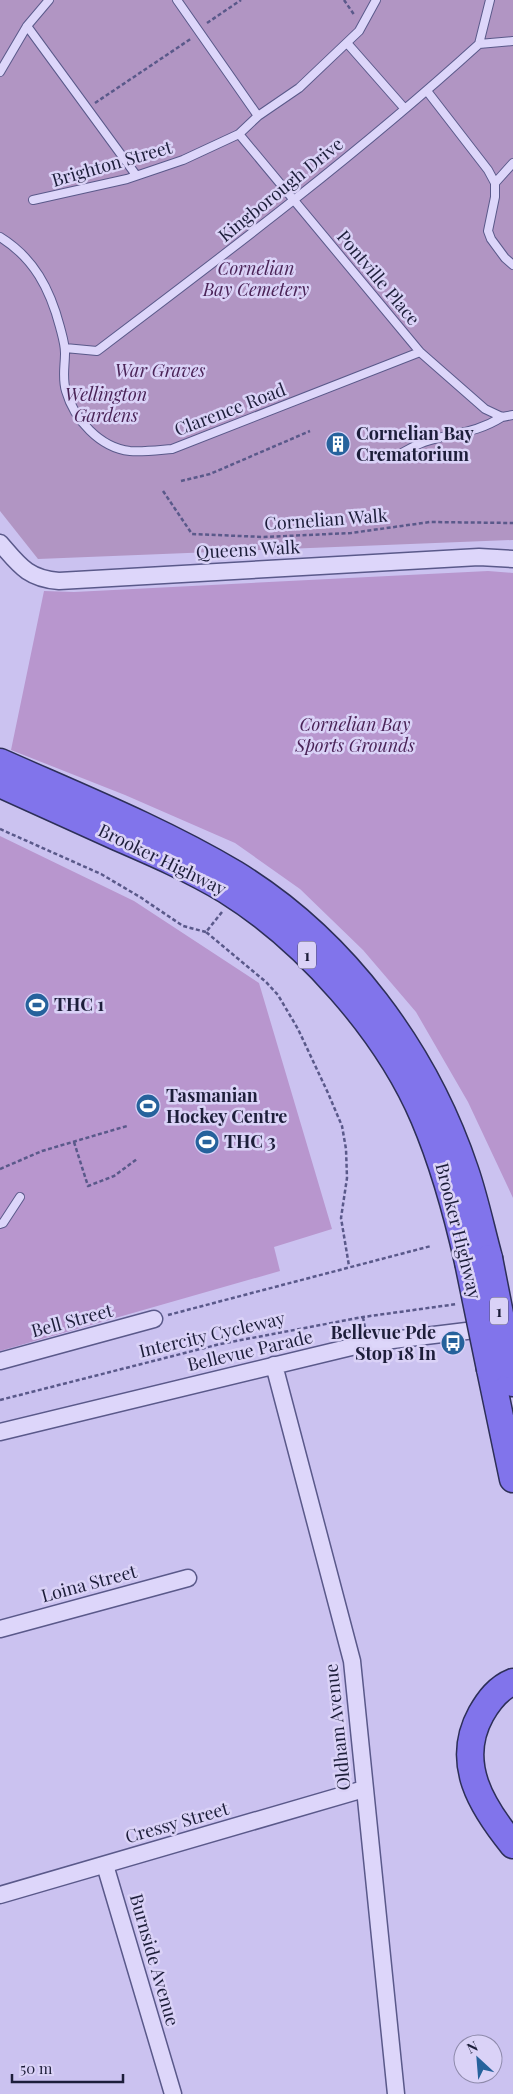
<svg xmlns="http://www.w3.org/2000/svg" width="513" height="2094" font-family="'Playfair Display',serif">
<style>
.green{fill:#b896ce}
.cemetery{fill:#b195c3}
.lines{fill:none;stroke-linecap:round;stroke-linejoin:round}
.service-casing{stroke:#5a598a;stroke-width:10}
.minor-casing{stroke:#5a598a;stroke-width:19}
.trunk-casing{stroke:#2d2f58;stroke-width:29}
.path{stroke:#5a598a;stroke-width:2.5;stroke-dasharray:4 2.5;stroke-linecap:butt}
.service{stroke:#ddd6fa;stroke-width:8}
.minor{stroke:#ddd6fa;stroke-width:16}
.trunk{stroke:#8174eb;stroke-width:26}
.trunk-bridge-casing{stroke:#2d2f58;stroke-width:29;stroke-linecap:butt}
.trunk-bridge{stroke:#8174eb;stroke-width:26}
.labels{text-anchor:middle;stroke-width:5;stroke-linejoin:round;paint-order:stroke}
.shield{fill:#dad2f7;stroke:#565473;stroke-width:1}
.shield-label{font-size:16px;font-weight:bold;fill:#1d1e3a}
.street-label{font-size:18px;fill:#1d1e3a;stroke:#dad2f7}
.park-label{font-size:18px;font-style:italic;fill:#4a2357;stroke:#dad2f7}
.poi-label{font-size:18px;font-weight:bold;fill:#1d1e3a;stroke:#dad2f7;text-anchor:start}
</style>
<rect width="100%" height="100%" fill="#cbc2f0"/>
<path class="green" d="M 488,571 L 513,573 L 513,1198 L 468,1102 L 416,1012 L 363,950 L 300,889 L 235,843 L 125,795 L 11,750 L 44,591 L 74,592 Z
M 0,836 L 134,901 L 259,983 L 332,1229 L 274,1247 L 280,1271 L 0,1351 Z"/>
<path class="cemetery" d="M 0,0 L 513,0 L 513,540 L 38,559 L 0,511 Z"/>
<g class="lines">
<defs>
<path id="service" d="M 177,0 L 258,116
M 490,0 L 479,44 L 513,41
M 27,26 L 136,175
M 347,43 L 405,109
M 0,72 L 27,26 L 49,0
M 427,91 L 488,170 L 495,183 L 495,197 L 488,231 L 491,239 L 505,258 L 513,265
M 239,134 L 420,352 L 485,409 L 502,417 L 513,415
M 495,183 L 513,163
M 33,200 L 127,179 L 183,160 L 239,134 L 258,116 L 299,88 L 359,31 L 376,0
M 0,237 C 34,258 50,289 60,327 C 62,335 65,344 65,353 C 65,366 62,378 66,391 C 74,419 100,448 130,451 C 143,452 159,450 172,449 L 420,352
M 65,348 L 97,351 C 228,252 358,154 479,44
M 392,458 C 403,453 413,446 424,442 C 453,432 473,435 502,417
M 0,1224 L 3,1223 L 20,1197"/>
<path id="minor" d="M 0,543 C 19,565 28,579 59,581 L 479,557 L 513,559
M 0,1361 L 154,1319
M 274,1365 L 352,1661 L 396,2094
M 0,1432 L 368,1343 L 491,1328
M 0,1629 L 188,1578
M 105,1865 L 173,2094
M 0,1895 L 364,1789"/>
<path id="trunk" d="M 0,762 C 79,797 161,830 235,874 C 343,940 425,1051 465,1170 C 475,1199 481,1229 489,1258
M 0,784 C 39,802 78,819 117,837 C 154,853 191,869 226,890 C 306,940 387,1031 424,1118 C 444,1165 457,1213 468,1262
M 510,1365 L 513,1383
M 490,1369 L 513,1479
M 513,1682 C 498,1688 489,1700 481,1714 C 454,1763 482,1807 513,1845"/>
</defs>
<use href="#service" class="service-casing"/>
<use href="#minor" class="minor-casing"/>
<use href="#trunk" class="trunk-casing"/>
<path class="path" d="M 344,0 L 355,16
M 207,23 L 241,0
M 95,103 L 192,38
M 181,481 L 210,474 L 310,431
M 163,491 L 192,534 L 264,537 L 351,533 L 430,522 L 513,523
M 0,829 L 101,874 L 140,897 L 183,926 L 206,932
M 222,912 L 206,932 L 266,982 L 278,995 L 298,1029 L 328,1093 L 342,1126 L 346,1149 L 347,1178 L 341,1218 L 349,1266
M 74,1142 L 88,1186 L 114,1176 L 137,1159
M 0,1169 L 42,1151 L 127,1126
M 168,1315 L 431,1246
M 363,1317 L 365,1328
M 0,1400 L 220,1344 L 363,1317 L 457,1304"/>
<use href="#service" class="service"/>
<use href="#minor" class="minor"/>
<use href="#trunk" class="trunk"/>
<defs>
<path id="trunk-bridge" d="M 489,1258 L 510,1365
M 468,1262 L 490,1369"/>
</defs>
<use href="#trunk-bridge" class="trunk-bridge-casing"/>
<use href="#trunk-bridge" class="trunk-bridge"/>
</g>
<defs>
<symbol id="building-disc" viewBox="-11 -11 22 22"><circle r="9.5" fill="#26629c" stroke="#dad2f7"/><path d="M-4-6H4V6H1V3H-1V6H-4ZM-2.5-4.3h1.7v1.8h-1.7ZM.8-4.3h1.7v1.8H.8ZM-2.5-1h1.7V.8h-1.7ZM.8-1h1.7V.8H.8Z" fill="#fff"/></symbol>
<symbol id="stadium-disc" viewBox="-11 -11 22 22"><circle r="9.5" fill="#26629c" stroke="#dad2f7"/><path d="M0-5a6.5 5 0 1 0 0 10a6.5 5 0 1 0 0-10ZM-3.5-1.8h7v3.6h-7Z" fill="#fff"/></symbol>
<symbol id="bus-disc" viewBox="-11 -11 22 22"><circle r="9.5" fill="#26629c" stroke="#dad2f7"/><path d="M-5-6H5V4H4V6H2V4H-2V6H-4V4H-5ZM-3.5-4V0h7V-4ZM-3.5 1.2v1.5H-2V1.2ZM2 1.2v1.5H3.5V1.2Z" fill="#fff"/></symbol>
</defs>
<g fill-rule="evenodd">
<use href="#building-disc" x="324" y="430" width="28" height="28"/>
<use href="#stadium-disc" x="23" y="991" width="28" height="28"/>
<use href="#stadium-disc" x="134" y="1092" width="28" height="28"/>
<use href="#stadium-disc" x="193" y="1128" width="28" height="28"/>
<use href="#bus-disc" x="439" y="1329" width="28" height="28"/>
</g>
<g class="labels">
<g class="shield">
<rect x="298" y="941.5" width="18" height="27" rx="4"/>
<rect x="490" y="1297.5" width="18" height="27" rx="4"/>
</g>
<g class="shield-label">
<text x="307" y="961">1</text>
<text x="499" y="1317">1</text>
</g>
<g class="street-label">
<text transform="translate(112 164) rotate(-16)" y="6">Brighton Street</text>
<text transform="translate(281 190) rotate(-39)" y="6">Kingborough Drive</text>
<text transform="translate(378 278) rotate(50)" y="6">Pontville Place</text>
<text transform="translate(230 410) rotate(-21)" y="6">Clarence Road</text>
<text transform="translate(326 520) rotate(-4)" y="6">Cornelian Walk</text>
<text transform="translate(248 550) rotate(-3)" y="6">Queens Walk</text>
<text transform="translate(162 860) rotate(26)" y="6">Brooker Highway</text>
<text transform="translate(458 1231) rotate(76)" y="6">Brooker Highway</text>
<text transform="translate(72 1321) rotate(-15)" y="6">Bell Street</text>
<text transform="translate(212 1335) rotate(-13)" y="6">Intercity Cycleway</text>
<text transform="translate(250 1351) rotate(-13)" y="6">Bellevue Parade</text>
<text transform="translate(89 1584) rotate(-15)" y="6">Loina Street</text>
<text transform="translate(338 1727) rotate(-96)" y="6">Oldham Avenue</text>
<text transform="translate(177 1823) rotate(-16)" y="6">Cressy Street</text>
<text transform="translate(154 1960) rotate(74)" y="6">Burnside Avenue</text>
</g>
<g class="park-label">
<text x="256" y="275">Cornelian<tspan x="256" dy="21">Bay Cemetery</tspan></text>
<text x="160" y="377">War Graves</text>
<text x="106" y="401">Wellington<tspan x="106" dy="21">Gardens</tspan></text>
<text x="355" y="731">Cornelian Bay<tspan x="355" dy="21">Sports Grounds</tspan></text>
</g>
<g class="poi-label">
<text x="356" y="440">Cornelian Bay<tspan x="356" dy="21">Crematorium</tspan></text>
<text x="54" y="1011">THC 1</text>
<text x="166" y="1102">Tasmanian<tspan x="166" dy="21">Hockey Centre</tspan></text>
<text x="224" y="1148">THC 3</text>
<text x="436" y="1339" text-anchor="end">Bellevue Pde<tspan x="436" dy="21">Stop 18 In</tspan></text>
</g>
</g>
<g transform="translate(478 2059) rotate(334)"><circle r="24" fill="#dad2f7" stroke="#8e8aab"/>
<path d="M0-4L9 19L0 12L-9 19Z" fill="#26629c"/>
<text y="-8" font-size="14" font-weight="bold" text-anchor="middle" fill="#1d1e3a">N</text>
</g>
<path d="M12 2074v8h111v-8" fill="none" stroke="#1d1e3a" stroke-width="2.5"/>
<text x="20" y="2074" font-size="15" fill="#1d1e3a" stroke="#dad2f7" stroke-width="4" paint-order="stroke">50 m</text>
</svg>
